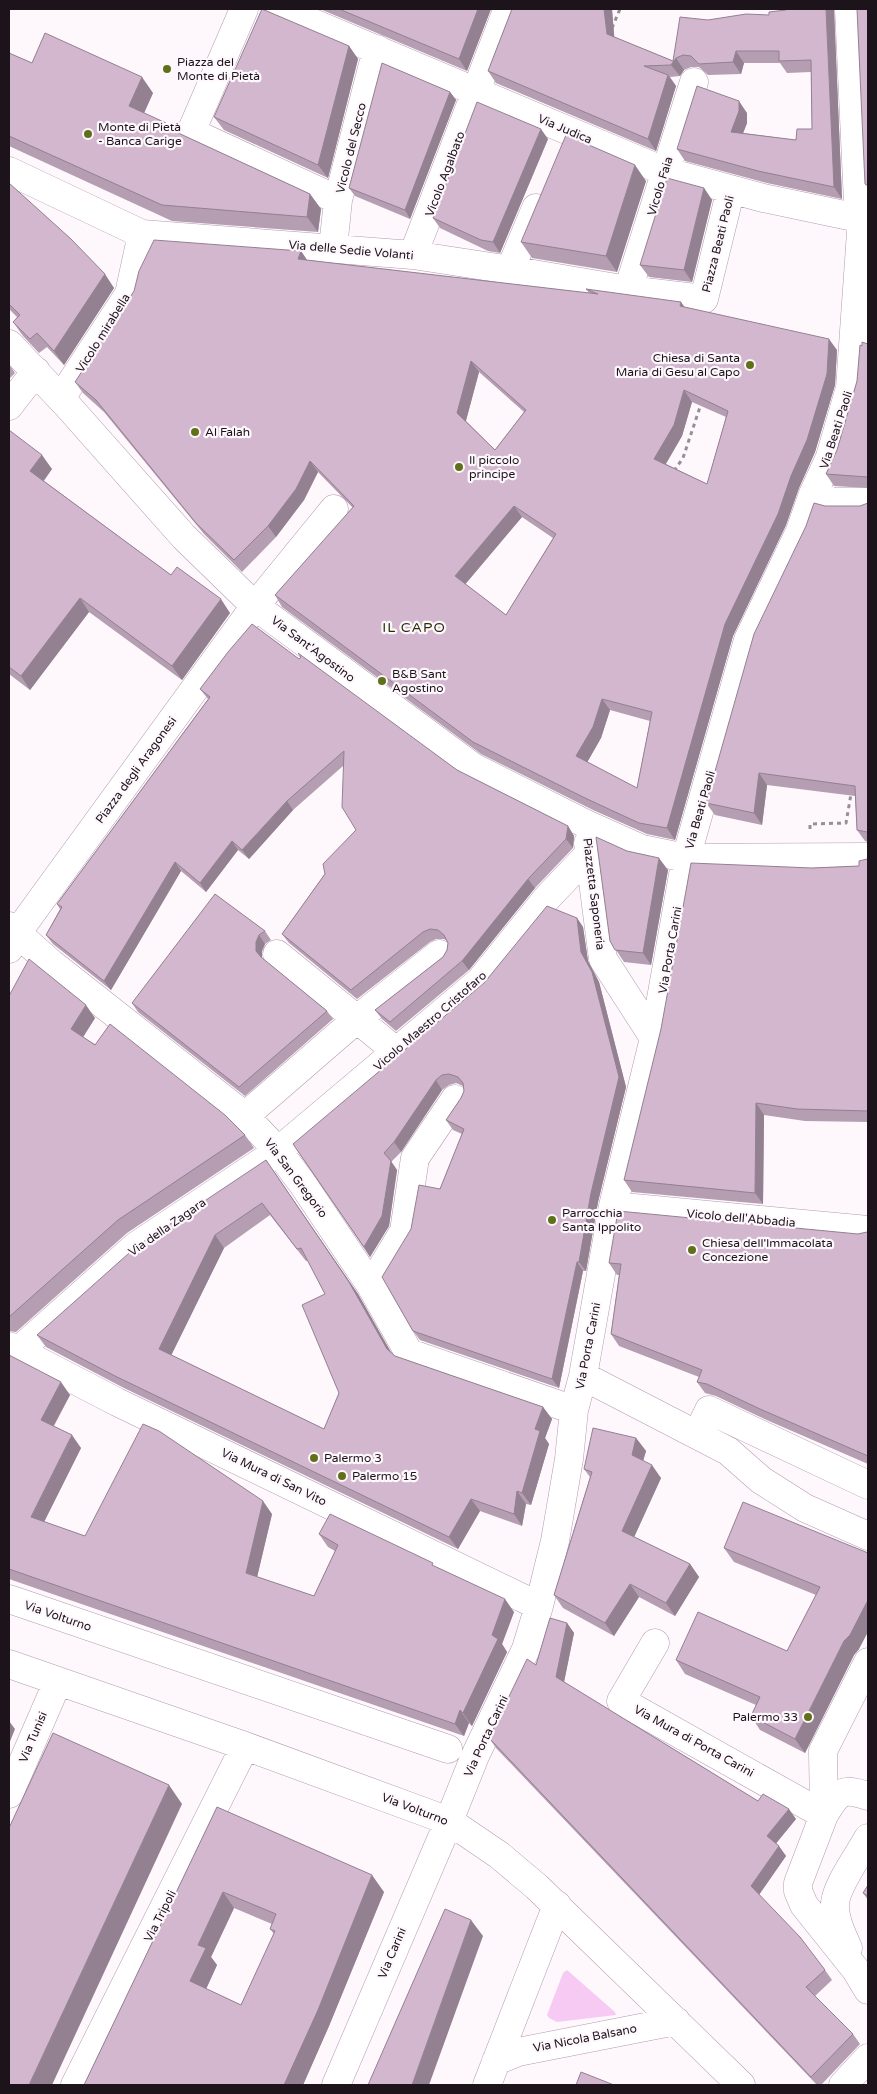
<svg xmlns="http://www.w3.org/2000/svg" width="877" height="2094" font-family="'Varela Round',sans-serif">
<style>
.green{fill:#f7caf3}
.lines{fill:none;stroke-linecap:round;stroke-linejoin:round}
.minor-casing{stroke:#b49ab1;stroke-width:29}
.path{stroke:#978f96;stroke-width:3;stroke-dasharray:4 4;stroke-linecap:butt}
.minor{stroke:#fff;stroke-width:28}
.wall{fill:#b59db2;fill-rule:evenodd}
.shaded-wall{fill:#938091}
.building{fill:#d2b7cf;stroke:#938091;fill-rule:evenodd}
.poi-dot{fill:#606f1a;stroke:#fef8fd;stroke-width:2}
.labels{text-anchor:middle;stroke-width:4.5;stroke-linejoin:round;paint-order:stroke}
.poi-label{font-size:12px;fill:#1c131b;stroke:#fef8fd;text-anchor:start}
.street-label{font-size:12px;fill:#1c131b;stroke:#fef8fd}
.neighbourhood-label{font-size:14px;letter-spacing:1px;fill:#282f07;stroke:#fef8fd}
</style>
<rect width="100%" height="100%" fill="#fef8fd"/>
<path class="green" d="M 567,1970 L 615,2012 L 616,2015 L 557,2022 L 549,2018 L 547,2015 L 563,1973 Z"/>
<g class="lines">
<defs>
<path id="minor" d="M 244,9 L 191,132 L 338,200
M 280,9 L 664,171 L 763,198 L 868,220
M 9,171 L 142,234 L 413,255 L 510,270 L 628,290 L 704,299 L 731,189
M 333,248 L 338,200 L 377,49
M 413,255 L 506,13
M 510,270 L 536,208
M 628,290 L 694,82
M 9,344 L 66,404 L 184,537 L 255,606 L 473,767 L 586,824 L 642,849 L 686,858 L 868,857
M 61,398 L 129,294 L 142,234
M 9,406 L 36,371
M 813,494 L 833,502 L 868,502
M 588,843 L 603,959 L 654,1038
M 9,926 L 52,964 L 245,1116 L 278,1151 L 302,1183 L 371,1286 L 409,1353 L 574,1410
M 9,949 L 17,933 L 255,606 L 334,509
M 277,954 L 396,1051
M 245,1116 L 357,1019 L 439,954
M 613,1206 L 868,1230
M 371,1286 L 404,1231 L 415,1158 L 455,1099
M 9,1346 L 117,1402 L 539,1606
M 18,1351 L 136,1246 L 278,1151 L 480,981 L 547,898 L 589,854
M 583,1376 L 728,1451 L 761,1480 L 805,1508 L 868,1536
M 697,1435 L 709,1410 L 868,1485
M 9,1599 L 448,1749
M 655,1643 L 621,1701 L 824,1815 C 838,1792 841,1787 868,1796
M 868,1662 L 823,1751 L 824,1815 L 798,1883 L 798,1891 L 804,1905 L 856,1970 L 868,1990
M 9,1664 L 245,1746 L 449,1821 L 499,1855 L 537,1887 L 741,2085
M 9,1794 L 58,1681
M 848,1948 C 842,1934 834,1919 835,1903 C 837,1884 859,1855 868,1838
M 496,2061 L 518,2052 L 676,2021
M 75,2085 L 245,1746
M 336,2085 L 449,1821 L 475,1756 L 526,1649 L 539,1606 L 555,1541 L 569,1459 L 574,1410 L 583,1376 L 613,1206 L 654,1038 L 686,858 L 748,640 L 800,531 L 813,494 L 830,457 L 850,388 L 862,218 L 858,203 L 849,9
M 487,2085 L 557,1905
M 843,2085 L 868,2058"/>
</defs>
<use href="#minor" class="minor-casing"/>
<path class="path" d="M 612,28 L 620,9 L 622,9
M 674,471 L 683,458 L 701,404
M 810,829 L 810,824 L 846,823 L 851,794"/>
<use href="#minor" class="minor"/>
</g>
<path class="wall" d="M 320,9 L 491,9 L 467,71 Z
M 512,9 L 612,9 L 614,37 L 673,61 L 708,20 L 769,15 L 834,9 L 842,199 L 767,183 L 685,161 L 677,149 L 747,113 L 747,123 L 743,133 L 796,140 L 812,129 L 811,72 L 787,73 L 780,63 L 744,63 L 741,74 L 708,75 L 699,67 L 691,67 L 684,70 L 680,76 L 670,77 L 676,86 L 656,151 L 496,83 L 488,71 Z
M 349,46 L 358,59 L 328,178 L 224,130 L 214,117 Z
M 9,53 L 32,63 L 153,93 L 144,113 L 174,131 L 310,194 L 321,209 L 318,232 L 172,221 L 9,146 Z
M 450,92 L 456,100 L 410,219 L 355,196 L 349,188 Z
M 548,139 L 500,253 L 488,251 L 440,228 L 433,218 Z
M 646,181 L 617,272 L 532,258 L 521,242 Z
M 9,183 L 114,288 L 64,365 L 47,347 L 39,353 L 23,336 L 13,322 L 17,317 L 9,309 Z
M 704,188 L 712,200 L 692,282 L 649,277 L 640,265 Z
M 301,251 L 307,260 L 589,293 L 586,289 L 685,307 L 837,350 L 835,385 L 815,452 L 799,488 L 786,525 L 733,636 L 675,840 L 647,834 L 593,810 L 481,754 L 282,607 L 275,595 L 353,508 L 318,472 L 304,500 L 276,537 L 242,572 L 204,534 L 104,412 L 83,393 L 75,382 ZM 479,372 L 524,412 L 495,450 L 466,421 ZM 692,402 L 726,417 L 707,484 L 666,464 L 682,436 ZM 522,517 L 553,538 L 506,615 L 465,584 ZM 610,710 L 650,721 L 637,788 L 587,762 L 601,738 Z
M 868,344 L 868,488 L 834,486 L 826,474 L 837,450 L 857,381 L 862,346 Z
M 9,364 L 15,373 L 9,379 Z
M 9,430 L 52,469 L 44,481 L 171,575 L 230,613 L 182,680 L 89,612 L 30,690 L 9,674 Z
M 868,503 L 868,842 L 865,841 L 857,830 L 855,796 L 767,785 L 762,825 L 715,815 L 706,803 L 825,506 L 860,506 Z
M 299,659 L 457,770 L 568,826 L 574,836 L 573,848 L 535,888 L 469,970 L 396,1031 L 382,1019 L 375,1010 L 443,957 L 447,950 L 448,943 L 447,941 L 444,939 L 436,939 L 430,942 L 357,999 L 289,943 L 282,934 L 356,830 L 343,766 L 293,810 L 249,859 L 238,850 L 206,892 L 181,871 L 111,990 L 53,944 L 46,935 L 60,909 L 57,904 L 208,699 L 200,689 Z
M 627,851 L 668,870 L 651,965 L 624,962 L 610,941 Z
M 868,858 L 868,1122 L 805,1121 L 764,1115 L 763,1204 L 632,1192 L 624,1180 L 812,868 L 859,866 Z
M 577,918 L 583,927 L 588,961 L 599,982 L 626,1087 L 598,1202 L 586,1271 L 583,1271 L 559,1388 L 420,1340 L 413,1331 L 440,1189 L 462,1134 L 453,1130 L 446,1120 L 461,1098 L 464,1091 L 463,1086 L 456,1083 L 449,1085 L 442,1090 L 401,1152 L 391,1162 L 397,1170 L 389,1226 L 370,1257 L 293,1144 Z
M 265,931 L 271,940 L 265,944 L 262,951 L 262,958 L 327,1011 L 333,1019 L 245,1096 L 138,1012 L 132,1003 Z
M 9,996 L 95,1018 L 83,1037 L 245,1135 L 254,1148 L 127,1233 L 16,1332 L 9,1331 Z
M 266,1160 L 358,1294 L 390,1351 L 395,1356 L 543,1407 L 552,1419 L 545,1438 L 549,1444 L 531,1505 L 526,1504 L 522,1526 L 480,1511 L 458,1549 L 124,1388 L 46,1347 L 37,1335 ZM 270,1215 L 306,1261 L 308,1261 L 325,1294 L 339,1393 L 324,1429 L 171,1355 L 224,1248 Z
M 868,1231 L 868,1464 L 769,1421 L 716,1396 L 705,1393 L 697,1382 L 699,1377 L 619,1346 L 611,1334 L 619,1275 L 617,1275 L 609,1263 L 858,1234 L 867,1232 Z
M 9,1355 L 70,1395 L 54,1426 L 81,1448 L 44,1522 L 85,1536 L 272,1514 L 257,1577 L 314,1596 L 335,1551 L 328,1547 L 319,1534 L 435,1567 L 514,1612 L 502,1644 L 507,1652 L 472,1726 L 469,1723 L 464,1736 L 9,1579 Z
M 636,1438 L 646,1451 L 643,1461 L 661,1478 L 634,1537 L 690,1564 L 699,1577 L 675,1616 L 639,1597 L 614,1636 L 563,1608 L 554,1595 L 590,1477 L 584,1469 Z
M 724,1548 L 868,1553 L 859,1649 L 854,1655 L 805,1753 L 760,1730 L 751,1716 L 756,1705 L 685,1674 L 676,1660 L 787,1651 L 816,1595 L 734,1562 Z
M 567,1623 L 574,1633 L 564,1682 L 758,1801 L 796,1819 L 776,1843 L 786,1856 L 759,1895 L 825,1970 L 832,1980 L 815,1996 L 853,2034 L 860,2044 L 821,2085 L 817,2085 L 496,1748 L 489,1738 L 536,1665 Z
M 217,1807 L 384,1892 L 329,2026 L 303,2085 L 84,2085 ZM 234,1908 L 272,1924 L 270,1929 L 274,1934 L 241,2005 L 206,1989 L 217,1965 L 211,1957 Z
M 868,1885 L 868,1900 L 863,1893 Z"/>
<path class="shaded-wall" d="M 478,9 L 491,9 L 467,71 L 459,59 Z
M 604,9 L 612,9 L 615,45 L 607,34 Z
M 826,9 L 834,9 L 842,199 L 834,187 Z
M 349,46 L 358,59 L 328,178 L 318,165 Z
M 736,51 L 744,63 L 741,74 L 733,62 Z
M 676,58 L 684,70 L 680,76 L 671,65 Z
M 668,75 L 676,86 L 656,151 L 648,139 Z
M 142,77 L 153,93 L 140,122 L 129,106 Z
M 450,92 L 456,100 L 410,219 L 405,210 Z
M 739,101 L 747,113 L 747,123 L 739,144 L 731,132 Z
M 541,129 L 548,139 L 500,253 L 493,242 Z
M 635,165 L 646,181 L 617,272 L 606,256 Z
M 704,188 L 712,200 L 692,282 L 684,270 Z
M 310,194 L 321,209 L 318,232 L 307,217 Z
M 301,251 L 309,263 L 298,259 Z
M 105,274 L 114,288 L 64,365 L 54,351 Z
M 681,302 L 689,313 L 680,306 Z
M 829,339 L 837,350 L 835,385 L 815,452 L 799,488 L 786,525 L 733,636 L 675,840 L 667,828 L 725,624 L 791,476 Z
M 471,361 L 479,372 L 465,424 L 457,413 Z
M 684,390 L 692,402 L 682,436 L 662,470 L 654,459 Z
M 42,455 L 52,469 L 40,485 L 30,471 Z
M 310,461 L 318,472 L 304,500 L 276,537 L 268,526 Z
M 514,506 L 522,517 L 463,587 L 455,576 Z
M 80,598 L 89,612 L 30,690 L 21,676 Z
M 221,599 L 230,613 L 182,680 L 172,666 Z
M 602,699 L 610,710 L 601,738 L 584,768 L 576,756 Z
M 759,773 L 767,785 L 762,825 L 754,813 Z
M 287,801 L 293,810 L 249,859 L 242,850 Z
M 568,826 L 574,836 L 573,848 L 566,839 Z
M 232,841 L 238,850 L 206,892 L 200,883 Z
M 659,858 L 668,870 L 651,965 L 643,953 Z
M 175,862 L 181,871 L 111,990 L 104,981 Z
M 528,879 L 535,888 L 469,970 L 462,961 Z
M 577,918 L 583,927 L 588,961 L 599,982 L 626,1087 L 598,1202 L 586,1271 L 579,1262 L 581,952 Z
M 259,935 L 265,944 L 262,951 L 262,959 L 256,951 L 256,942 Z
M 86,1005 L 95,1018 L 80,1042 L 71,1029 Z
M 436,1080 L 442,1090 L 401,1152 L 394,1142 Z
M 756,1103 L 764,1115 L 763,1204 L 755,1193 Z
M 391,1161 L 397,1170 L 389,1226 L 370,1257 L 364,1247 Z
M 274,1172 L 358,1294 L 396,1361 L 387,1349 Z
M 215,1235 L 224,1248 L 168,1362 L 159,1349 Z
M 577,1262 L 583,1271 L 559,1388 L 552,1379 Z
M 61,1382 L 70,1395 L 50,1432 L 41,1420 Z
M 543,1407 L 552,1419 L 545,1438 L 549,1444 L 531,1505 L 522,1493 L 535,1429 Z
M 72,1435 L 81,1448 L 40,1530 L 31,1517 Z
M 636,1438 L 646,1451 L 641,1468 L 632,1455 Z
M 652,1465 L 661,1478 L 631,1544 L 622,1531 Z
M 517,1491 L 526,1504 L 522,1526 L 514,1514 Z
M 471,1499 L 480,1511 L 458,1549 L 449,1537 Z
M 263,1501 L 272,1514 L 255,1586 L 246,1573 Z
M 690,1564 L 699,1577 L 675,1616 L 666,1603 Z
M 630,1584 L 639,1597 L 614,1636 L 605,1623 Z
M 505,1599 L 514,1612 L 502,1644 L 507,1652 L 472,1726 L 463,1713 Z
M 868,1600 L 868,1632 L 859,1649 L 854,1655 L 805,1753 L 795,1739 L 844,1641 Z
M 567,1623 L 574,1633 L 563,1687 L 556,1677 Z
M 460,1710 L 469,1723 L 464,1736 L 455,1724 Z
M 9,1721 L 15,1729 L 9,1744 Z
M 169,1785 L 182,1804 L 52,2085 L 29,2085 Z
M 789,1809 L 796,1819 L 774,1846 L 767,1836 Z
M 779,1846 L 786,1856 L 758,1896 L 751,1886 Z
M 372,1875 L 384,1892 L 329,2026 L 303,2085 L 284,2085 Z
M 223,1892 L 234,1908 L 211,1957 L 217,1965 L 202,1998 L 190,1981 L 198,1945 Z
M 471,1920 L 483,1936 L 429,2085 L 412,2085 Z"/>
<path class="building" d="M 262,9 L 349,46 L 318,165 L 214,117 Z
M 339,9 L 478,9 L 459,59 Z
M 512,9 L 604,9 L 607,34 L 673,61 L 680,17 L 708,20 L 746,14 L 769,15 L 769,12 L 786,10 L 786,9 L 826,9 L 834,187 L 758,171 L 677,149 L 697,86 L 739,101 L 739,111 L 731,132 L 796,140 L 797,129 L 812,129 L 811,60 L 779,61 L 779,51 L 736,51 L 733,62 L 699,64 L 691,56 L 683,55 L 676,58 L 671,65 L 644,66 L 668,75 L 648,139 L 488,71 Z
M 857,9 L 868,9 L 868,186 L 865,184 Z
M 45,33 L 142,77 L 129,106 L 166,123 L 174,131 L 310,194 L 307,217 L 162,205 L 9,136 L 9,53 L 32,63 Z
M 382,63 L 450,92 L 405,210 L 349,188 Z
M 477,102 L 541,129 L 493,242 L 481,240 L 433,218 Z
M 566,135 L 635,165 L 606,256 L 521,242 Z
M 667,178 L 704,188 L 684,270 L 640,265 Z
M 9,183 L 71,239 L 105,274 L 54,351 L 37,333 L 30,339 L 13,322 L 20,315 L 9,304 Z
M 154,240 L 301,251 L 298,259 L 598,294 L 586,289 L 681,302 L 680,306 L 829,339 L 827,374 L 807,440 L 791,476 L 778,514 L 725,624 L 667,828 L 639,823 L 585,798 L 473,742 L 275,595 L 354,506 L 310,461 L 296,489 L 268,526 L 234,560 L 196,523 L 96,400 L 75,382 L 134,291 L 139,271 ZM 471,361 L 526,410 L 495,450 L 457,413 ZM 684,390 L 728,411 L 707,484 L 654,459 L 674,425 ZM 514,506 L 556,534 L 506,615 L 455,576 ZM 602,699 L 652,712 L 637,788 L 576,756 L 593,727 Z
M 862,342 L 868,344 L 868,478 L 867,477 L 826,474 L 837,450 L 857,381 L 860,345 L 862,346 Z
M 9,430 L 42,455 L 30,471 L 171,575 L 177,567 L 221,599 L 172,666 L 80,598 L 21,676 L 9,667 Z
M 814,503 L 825,506 L 860,506 L 868,503 L 868,833 L 867,832 L 857,830 L 855,786 L 759,773 L 754,813 L 706,803 L 754,634 L 806,526 Z
M 252,624 L 299,659 L 301,657 L 298,653 L 457,770 L 568,826 L 566,839 L 528,879 L 462,961 L 390,1022 L 375,1010 L 443,957 L 447,950 L 448,943 L 444,935 L 438,930 L 430,929 L 423,932 L 351,990 L 282,934 L 325,874 L 323,864 L 356,830 L 342,807 L 344,751 L 287,801 L 242,850 L 232,841 L 200,883 L 175,862 L 104,981 L 46,935 L 62,907 L 57,904 L 210,697 L 200,689 L 228,652 Z
M 596,837 L 627,851 L 659,858 L 643,953 L 615,950 L 610,941 Z
M 868,858 L 868,1111 L 797,1109 L 756,1103 L 755,1193 L 624,1180 L 661,1029 L 691,863 L 812,868 L 859,866 L 859,861 L 867,859 Z
M 215,894 L 265,931 L 259,935 L 256,942 L 256,951 L 261,957 L 327,1011 L 239,1087 L 132,1003 Z
M 547,906 L 577,918 L 581,952 L 592,972 L 619,1077 L 591,1193 L 579,1262 L 577,1262 L 552,1379 L 413,1331 L 382,1277 L 411,1229 L 419,1185 L 440,1189 L 464,1129 L 446,1120 L 461,1098 L 464,1091 L 463,1083 L 458,1077 L 449,1074 L 442,1075 L 436,1080 L 394,1142 L 384,1153 L 391,1161 L 382,1216 L 364,1247 L 293,1144 L 484,983 Z
M 29,959 L 86,1005 L 71,1029 L 95,1045 L 110,1024 L 225,1115 L 245,1135 L 118,1220 L 9,1317 L 9,996 Z
M 266,1160 L 349,1282 L 387,1349 L 395,1356 L 543,1407 L 535,1429 L 540,1431 L 522,1493 L 517,1491 L 514,1514 L 471,1499 L 449,1537 L 115,1376 L 37,1335 L 137,1246 ZM 262,1203 L 297,1249 L 301,1248 L 325,1294 L 302,1305 L 339,1393 L 324,1429 L 159,1349 L 215,1235 Z
M 618,1211 L 858,1234 L 867,1232 L 868,1231 L 868,1456 L 760,1409 L 707,1384 L 697,1382 L 702,1370 L 611,1334 L 621,1264 L 609,1263 Z
M 9,1355 L 61,1382 L 41,1420 L 72,1435 L 31,1517 L 85,1536 L 143,1424 L 159,1431 L 263,1501 L 246,1573 L 314,1596 L 338,1545 L 319,1534 L 330,1514 L 433,1563 L 432,1565 L 505,1599 L 492,1635 L 498,1639 L 463,1713 L 460,1710 L 455,1724 L 9,1569 Z
M 593,1428 L 636,1438 L 632,1455 L 652,1465 L 622,1531 L 690,1564 L 666,1603 L 630,1584 L 605,1623 L 554,1595 L 592,1472 L 584,1469 Z
M 743,1502 L 868,1553 L 868,1600 L 850,1635 L 844,1641 L 795,1739 L 751,1716 L 760,1697 L 676,1660 L 698,1612 L 787,1651 L 820,1587 L 724,1548 Z
M 550,1618 L 567,1623 L 556,1677 L 758,1801 L 763,1794 L 789,1809 L 767,1836 L 779,1846 L 751,1886 L 800,1937 L 825,1970 L 806,1987 L 853,2034 L 811,2077 L 489,1738 L 527,1659 L 536,1665 Z
M 53,1733 L 169,1785 L 29,2085 L 9,2085 L 9,1828 Z
M 217,1807 L 372,1875 L 318,2010 L 284,2085 L 84,2085 ZM 223,1892 L 276,1914 L 270,1929 L 275,1931 L 241,2005 L 190,1981 L 206,1948 L 198,1945 Z
M 868,1885 L 868,1896 L 863,1893 Z
M 445,1909 L 471,1920 L 412,2085 L 368,2085 Z
M 581,2072 L 614,2085 L 576,2085 Z"/>
<g class="poi-dot">
<circle cx="167" cy="69" r="5"/>
<circle cx="88" cy="134" r="5"/>
<circle cx="750" cy="365" r="5"/>
<circle cx="195" cy="432" r="5"/>
<circle cx="459" cy="467" r="5"/>
<circle cx="382" cy="681" r="5"/>
<circle cx="552" cy="1220" r="5"/>
<circle cx="692" cy="1250" r="5"/>
<circle cx="314" cy="1458" r="5"/>
<circle cx="342" cy="1476" r="5"/>
<circle cx="808" cy="1717" r="5"/>
</g>
<g class="labels">
<g class="poi-label">
<text x="177" y="66">Piazza del<tspan x="177" dy="14">Monte di Pietà</tspan></text>
<text x="98" y="131">Monte di Pietà<tspan x="98" dy="14">- Banca Carige</tspan></text>
<text x="740" y="362" text-anchor="end">Chiesa di Santa<tspan x="740" dy="14">Maria di Gesu al Capo</tspan></text>
<text x="205" y="436">Al Falah</text>
<text x="469" y="464">Il piccolo<tspan x="469" dy="14">principe</tspan></text>
<text x="392" y="678">B&amp;B Sant<tspan x="392" dy="14">Agostino</tspan></text>
<text x="562" y="1217">Parrocchia<tspan x="562" dy="14">Santa Ippolito</tspan></text>
<text x="702" y="1247">Chiesa dell'Immacolata<tspan x="702" dy="14">Concezione</tspan></text>
<text x="324" y="1462">Palermo 3</text>
<text x="352" y="1480">Palermo 15</text>
<text x="798" y="1721" text-anchor="end">Palermo 33</text>
</g>
<g class="street-label">
<text transform="translate(565 129) rotate(23)" y="4">Via Judica</text>
<text transform="translate(351 148) rotate(-76)" y="4">Vicolo del Secco</text>
<text transform="translate(445 174) rotate(-69)" y="4">Vicolo Agalbato</text>
<text transform="translate(660 186) rotate(-73)" y="4">Vicolo Faia</text>
<text transform="translate(718 244) rotate(-76)" y="4">Piazza Beati Paoli</text>
<text transform="translate(351 250) rotate(5)" y="4">Via delle Sedie Volanti</text>
<text transform="translate(103 333) rotate(-58)" y="4">Vicolo mirabella</text>
<text transform="translate(836 430) rotate(-72)" y="4">Via Beati Paoli</text>
<text transform="translate(313 649) rotate(37)" y="4">Via Sant'Agostino</text>
<text transform="translate(136 770) rotate(-54)" y="4">Piazza degli Aragonesi</text>
<text transform="translate(700 810) rotate(-74)" y="4">Via Beati Paoli</text>
<text transform="translate(594 894) rotate(83)" y="4">Piazzetta Saponeria</text>
<text transform="translate(670 950) rotate(-80)" y="4">Via Porta Carini</text>
<text transform="translate(430 1021) rotate(-41)" y="4">Vicolo Maestro Cristofaro</text>
<text transform="translate(296 1178) rotate(53)" y="4">Via San Gregorio</text>
<text transform="translate(741 1218) rotate(5)" y="4">Vicolo dell'Abbadia</text>
<text transform="translate(167 1227) rotate(-35)" y="4">Via della Zagara</text>
<text transform="translate(588 1346) rotate(-79)" y="4">Via Porta Carini</text>
<text transform="translate(274 1477) rotate(26)" y="4">Via Mura di San Vito</text>
<text transform="translate(58 1616) rotate(19)" y="4">Via Volturno</text>
<text transform="translate(486 1736) rotate(-65)" y="4">Via Porta Carini</text>
<text transform="translate(33 1737) rotate(-67)" y="4">Via Tunisi</text>
<text transform="translate(694 1741) rotate(29)" y="4">Via Mura di Porta Carini</text>
<text transform="translate(415 1809) rotate(21)" y="4">Via Volturno</text>
<text transform="translate(160 1916) rotate(-63)" y="4">Via Tripoli</text>
<text transform="translate(392 1953) rotate(-67)" y="4">Via Carini</text>
<text transform="translate(585 2038) rotate(-11)" y="4">Via Nicola Balsano</text>
</g>
<g class="neighbourhood-label">
<text x="414" y="632">IL CAPO</text>
</g>
</g>
<rect width="877" height="2094" fill="none" stroke="#1c131b" stroke-width="20"/>
</svg>
